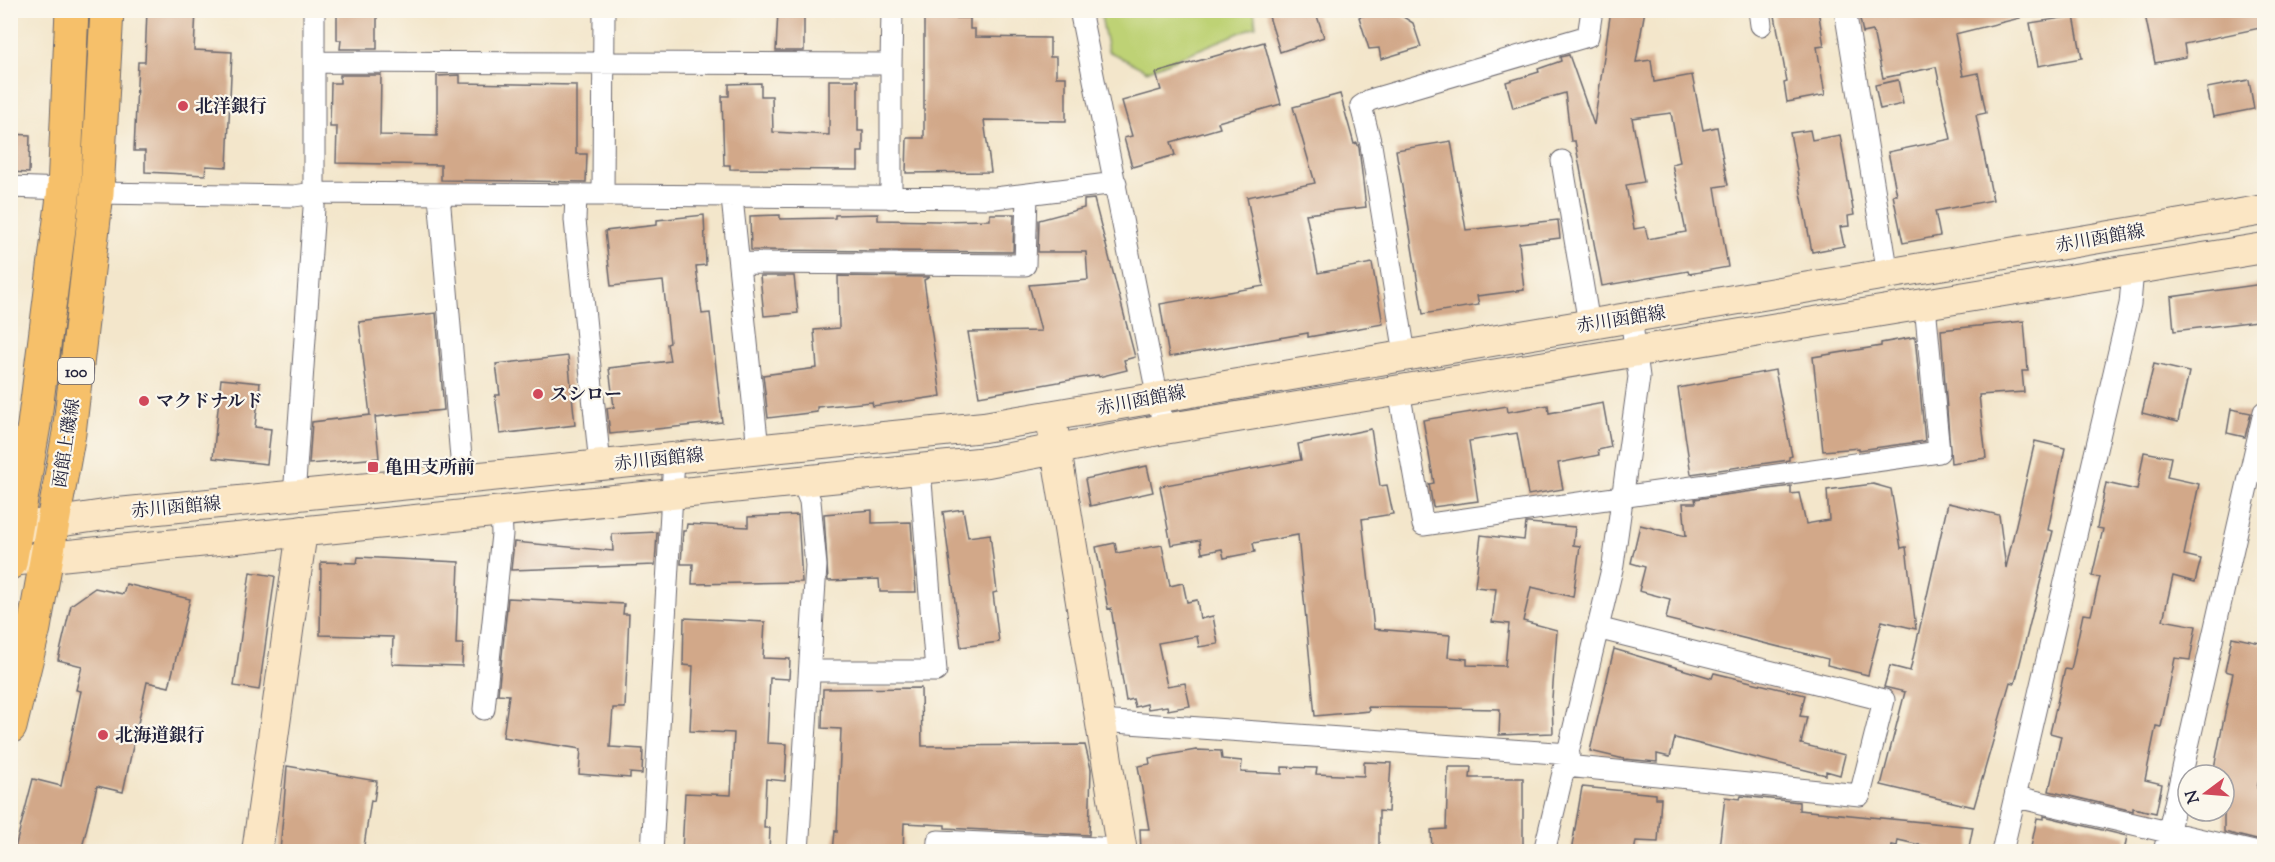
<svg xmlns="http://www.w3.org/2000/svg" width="2275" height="862" font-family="'Sorts Mill Goudy','Noto Serif JP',serif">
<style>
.green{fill:#bed275;stroke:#707a58;stroke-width:1.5}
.building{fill:#d2a889;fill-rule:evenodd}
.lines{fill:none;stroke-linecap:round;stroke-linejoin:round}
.street-casing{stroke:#6b676d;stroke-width:23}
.secondary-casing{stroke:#6b676d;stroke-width:32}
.primary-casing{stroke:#6b676d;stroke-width:35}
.street{stroke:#fff;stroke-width:21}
.secondary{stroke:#fbe6c4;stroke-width:30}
.primary{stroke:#f6c06b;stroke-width:33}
.poi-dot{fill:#d1495b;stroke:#fbf7ec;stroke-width:2}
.labels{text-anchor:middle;stroke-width:4.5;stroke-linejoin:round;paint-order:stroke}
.shield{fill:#fbf7ec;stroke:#636270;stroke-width:1.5}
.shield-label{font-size:16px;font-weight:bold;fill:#22223b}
.poi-label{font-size:18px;font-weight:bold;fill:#22223b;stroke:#fbf7ec;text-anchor:start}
.street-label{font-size:18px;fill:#22223b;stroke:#fbf7ec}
</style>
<rect width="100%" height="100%" fill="#fbf7ec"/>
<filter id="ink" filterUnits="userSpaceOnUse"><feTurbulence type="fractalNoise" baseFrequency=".0167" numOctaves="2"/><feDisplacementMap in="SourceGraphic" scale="12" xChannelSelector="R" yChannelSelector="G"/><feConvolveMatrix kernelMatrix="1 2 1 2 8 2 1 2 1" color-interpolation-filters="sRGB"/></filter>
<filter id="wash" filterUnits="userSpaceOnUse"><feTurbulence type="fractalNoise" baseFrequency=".008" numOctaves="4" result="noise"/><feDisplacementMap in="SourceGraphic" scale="24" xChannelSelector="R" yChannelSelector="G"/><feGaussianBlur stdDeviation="1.35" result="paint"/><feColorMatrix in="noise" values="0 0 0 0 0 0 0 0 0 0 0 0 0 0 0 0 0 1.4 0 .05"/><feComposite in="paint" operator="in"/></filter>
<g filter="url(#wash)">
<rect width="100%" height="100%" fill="#f3e6cb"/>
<path class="green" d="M 1100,11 L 1254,11 L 1256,26 L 1147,71 L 1108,51 Z"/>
<g id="blocks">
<path class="building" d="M 147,10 L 196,10 L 194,50 L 232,52 L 227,167 L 206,166 L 205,175 L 145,172 L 145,151 L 134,151 L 138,62 L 145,62 Z
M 337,10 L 377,10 L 377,49 L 340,49 L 341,40 L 337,40 Z
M 778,10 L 804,10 L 804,51 L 776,51 Z
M 1267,10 L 1315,10 L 1324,37 L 1280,52 Z
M 1380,10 L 1398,10 L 1400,15 L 1413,23 L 1421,47 L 1381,59 L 1379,48 L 1369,49 L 1359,17 Z
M 1611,10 L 1645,10 L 1636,62 L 1651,60 L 1654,82 L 1692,75 L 1703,130 L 1717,127 L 1728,185 L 1715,187 L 1728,267 L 1689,274 L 1688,271 L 1602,286 L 1575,141 L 1571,141 L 1565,93 L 1513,108 L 1506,82 L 1539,72 L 1538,69 L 1561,61 L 1560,57 L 1569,55 L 1594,125 ZM 1671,113 L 1680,162 L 1672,164 L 1686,232 L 1648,239 L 1645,227 L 1634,229 L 1626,185 L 1644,182 L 1632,118 Z
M 1774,10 L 1818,10 L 1824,46 L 1817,47 L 1825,95 L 1787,102 L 1784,83 L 1787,82 Z
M 1858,10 L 2020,10 L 2020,18 L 1955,34 L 1963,76 L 1978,73 L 1986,113 L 1976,115 L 1993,200 L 1935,211 L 1940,236 L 1903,243 L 1893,195 L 1897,195 L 1888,152 L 1951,139 L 1936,67 L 1883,78 L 1873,31 L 1863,33 Z
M 2144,10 L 2265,10 L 2265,27 L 2184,44 L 2186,57 L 2155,63 Z
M 2074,16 L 2082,58 L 2038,66 L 2030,23 Z
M 924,18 L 970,18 L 970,29 L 975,29 L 975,37 L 1050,38 L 1050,57 L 1056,57 L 1056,77 L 1066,77 L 1066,121 L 984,120 L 991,172 L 906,173 L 907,138 L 924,138 Z
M 1264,42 L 1281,104 L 1218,122 L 1220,128 L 1171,142 L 1175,155 L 1132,167 L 1124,138 L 1132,136 L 1122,101 L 1161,90 L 1156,73 Z
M 340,75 L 381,75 L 380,135 L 437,136 L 437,76 L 460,75 L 460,83 L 576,85 L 576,154 L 587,154 L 586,182 L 441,180 L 441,165 L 336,163 L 337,127 L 330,127 L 331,83 L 340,83 Z
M 829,80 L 858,80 L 858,131 L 863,131 L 863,152 L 858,152 L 858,170 L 730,169 L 730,165 L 724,165 L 722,96 L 729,96 L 729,84 L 761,83 L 761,96 L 772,96 L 773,132 L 829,135 Z
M 1898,80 L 1903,104 L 1880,109 L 1875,85 Z
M 2249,80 L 2254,109 L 2213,117 L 2207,88 Z
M 1340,94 L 1354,144 L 1357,143 L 1359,148 L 1366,207 L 1306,214 L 1318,273 L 1372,263 L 1383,324 L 1308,337 L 1308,333 L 1169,357 L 1160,304 L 1264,286 L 1247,197 L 1315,183 L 1293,107 Z
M 1810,130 L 1812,140 L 1840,135 L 1854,215 L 1848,216 L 1849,226 L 1840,227 L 1844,246 L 1812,252 L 1790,133 Z
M 10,134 L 30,135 L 29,173 L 10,172 Z
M 1451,141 L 1466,230 L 1558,220 L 1560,238 L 1519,243 L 1524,290 L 1477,296 L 1479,305 L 1423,314 L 1396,150 Z
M 1094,199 L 1135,357 L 1124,360 L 1127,370 L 1099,377 L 1098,375 L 979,396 L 968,332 L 1041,331 L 1029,285 L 1088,280 L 1086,252 L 1038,252 L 1039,220 L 1084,208 L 1084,200 Z
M 878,214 L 878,220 L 938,221 L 990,220 L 990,214 L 1014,214 L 1013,252 L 751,250 L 750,216 L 780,215 L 780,219 L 835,218 L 835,215 Z
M 704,215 L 706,265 L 696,266 L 702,314 L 710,313 L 722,422 L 610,434 L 607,408 L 614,407 L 609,368 L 670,361 L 667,344 L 670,343 L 663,281 L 611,286 L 605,231 L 657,225 L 657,220 Z
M 760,276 L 794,276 L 798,313 L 764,316 Z
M 838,276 L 930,277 L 924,280 L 941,396 L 873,406 L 872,402 L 817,407 L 817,412 L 768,418 L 763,375 L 817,368 L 814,330 L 839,328 Z
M 2262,284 L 2265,320 L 2174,331 L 2171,297 Z
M 436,313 L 444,410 L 375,417 L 379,458 L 309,464 L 312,422 L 370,415 L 359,322 Z
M 2024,321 L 2028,371 L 2022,371 L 2024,392 L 1979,395 L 1986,458 L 1951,463 L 1941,330 Z
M 1915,337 L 1925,441 L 1859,450 L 1859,448 L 1823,451 L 1813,357 L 1881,346 L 1881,343 Z
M 568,356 L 575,425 L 500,434 L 495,395 L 500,395 L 496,364 Z
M 2154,364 L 2189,372 L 2178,422 L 2142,413 Z
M 1775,370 L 1792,456 L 1789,457 L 1789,460 L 1691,474 L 1678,388 Z
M 221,379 L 260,383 L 255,427 L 271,429 L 267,464 L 213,458 Z
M 1603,403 L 1611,447 L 1598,450 L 1599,455 L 1558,463 L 1563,489 L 1528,495 L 1517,433 L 1469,441 L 1478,501 L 1433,507 L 1429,484 L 1434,483 L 1423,420 L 1507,406 L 1508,412 L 1548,405 L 1549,413 Z
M 2231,409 L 2251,413 L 2245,437 L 2227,433 Z
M 1371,429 L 1380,486 L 1387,485 L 1393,514 L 1362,519 L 1374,629 L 1450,635 L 1448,657 L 1467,659 L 1467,665 L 1505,666 L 1509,624 L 1492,622 L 1496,589 L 1475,587 L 1481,535 L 1524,540 L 1526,523 L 1529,523 L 1575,527 L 1573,545 L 1580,546 L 1573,597 L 1531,587 L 1523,621 L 1557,630 L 1552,698 L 1553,733 L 1499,735 L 1500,709 L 1368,707 L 1369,711 L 1315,716 L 1298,535 L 1253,543 L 1255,552 L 1224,558 L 1222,549 L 1202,553 L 1200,540 L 1171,545 L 1160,486 L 1301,460 L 1298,444 Z
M 2035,441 L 2065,448 L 2048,530 L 2053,531 L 2015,683 L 2010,682 L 1974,807 L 1881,785 L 1905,692 L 1884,687 L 1890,666 L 1910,671 L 1948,503 L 1999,515 L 2006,568 Z
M 2144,452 L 2171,457 L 2167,477 L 2199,484 L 2184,555 L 2201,559 L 2195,582 L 2173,576 L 2163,620 L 2196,626 L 2190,660 L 2175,658 L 2161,727 L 2156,726 L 2145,780 L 2162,784 L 2156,813 L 2133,808 L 2133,811 L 2049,791 L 2061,736 L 2050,733 L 2065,669 L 2071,670 L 2083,614 L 2091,615 L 2100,577 L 2092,576 L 2103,529 L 2097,528 L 2106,483 L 2137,490 Z
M 1147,466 L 1153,492 L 1090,506 L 1085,479 Z
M 1873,484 L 1891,489 L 1901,548 L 1906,547 L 1916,629 L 1882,621 L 1868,675 L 1827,665 L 1828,659 L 1666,619 L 1670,599 L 1639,591 L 1645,567 L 1631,563 L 1640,525 L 1686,536 L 1683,503 L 1696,503 L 1695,499 L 1791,486 L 1791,494 L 1799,493 L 1806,524 L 1829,520 L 1827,490 Z
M 963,509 L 968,537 L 990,534 L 997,592 L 993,593 L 999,642 L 961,647 L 943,512 Z
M 872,510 L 872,523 L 911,522 L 916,592 L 880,592 L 879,579 L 828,581 L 824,514 Z
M 798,515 L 802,582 L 692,584 L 693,564 L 681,564 L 683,531 L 686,531 L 687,524 L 748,527 L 748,517 Z
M 657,532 L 655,565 L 511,570 L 514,542 L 613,551 L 612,534 Z
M 1115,543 L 1117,553 L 1162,545 L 1170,586 L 1183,583 L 1187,602 L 1197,600 L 1200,619 L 1213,616 L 1218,644 L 1199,647 L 1197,636 L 1158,643 L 1167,686 L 1185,683 L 1190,706 L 1168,710 L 1167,706 L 1148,709 L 1147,704 L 1135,707 L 1133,699 L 1126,701 L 1111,608 L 1108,609 L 1096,547 Z
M 358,557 L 459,562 L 456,644 L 463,644 L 462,666 L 392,664 L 393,637 L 320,635 L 321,562 L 357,563 Z
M 250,572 L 275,576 L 259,690 L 234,686 Z
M 126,584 L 190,599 L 169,687 L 147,682 L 123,792 L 97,786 L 81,852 L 14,852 L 33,779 L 61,786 L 81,691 L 76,690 L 82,666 L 58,660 L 71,605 L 95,588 L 123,594 Z
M 508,598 L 624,604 L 623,614 L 629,614 L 625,708 L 613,708 L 610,747 L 643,749 L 642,774 L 630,773 L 630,778 L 579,774 L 581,749 L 503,737 L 509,695 L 498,694 Z
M 684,618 L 765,622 L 763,658 L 790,659 L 789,679 L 770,678 L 767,743 L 787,744 L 785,781 L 766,779 L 764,828 L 770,828 L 769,852 L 682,852 L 685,793 L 731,795 L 734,733 L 690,731 L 693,666 L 683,665 Z
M 2232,637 L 2265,644 L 2265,755 L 2257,788 L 2265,790 L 2265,842 L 2224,832 L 2224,775 L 2213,773 L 2233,673 L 2225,671 Z
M 1614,649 L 1712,678 L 1714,673 L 1805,695 L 1800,716 L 1807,717 L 1801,744 L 1845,755 L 1840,775 L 1826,771 L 1826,775 L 1675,738 L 1670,757 L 1657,754 L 1657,762 L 1624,759 L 1590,751 Z
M 921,688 L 922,746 L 1085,745 L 1091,769 L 1089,835 L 945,828 L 945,825 L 904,823 L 903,852 L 833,852 L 835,831 L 837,832 L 841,729 L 822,728 L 823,689 Z
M 1196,750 L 1221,751 L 1222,759 L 1242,761 L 1241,772 L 1282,774 L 1282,767 L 1317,768 L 1316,774 L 1364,776 L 1364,762 L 1391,763 L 1388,812 L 1379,811 L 1379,852 L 1141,852 L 1140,829 L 1149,829 L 1138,766 L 1150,764 L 1149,758 Z
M 287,766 L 377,781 L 374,801 L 371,800 L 363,852 L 280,852 Z
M 1448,767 L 1471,767 L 1470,778 L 1523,778 L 1523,852 L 1432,852 L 1431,830 L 1446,829 Z
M 1582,787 L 1656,794 L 1656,798 L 1661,798 L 1658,842 L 1636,841 L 1634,852 L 1571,852 Z
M 1741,796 L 1799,802 L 1799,810 L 1973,827 L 1968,852 L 1951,852 L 1898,840 L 1897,846 L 1892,845 L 1891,852 L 1854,848 L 1853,852 L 1755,852 L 1719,848 L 1725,797 L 1740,799 Z
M 2044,816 L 2127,836 L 2124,852 L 2030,852 L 2037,818 L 2044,819 Z"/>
</g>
</g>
<g filter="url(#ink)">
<use href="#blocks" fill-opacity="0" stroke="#6b676d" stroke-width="1.5"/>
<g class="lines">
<defs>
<path id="street" d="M 1080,10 L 1164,429
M 1759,10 L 1761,25
M 1845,10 L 1888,274
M 314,62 L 891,64 L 892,10
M 891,64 L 891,198
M 1562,161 L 1589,324
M 10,187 L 64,189
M 97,193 L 294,196 L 314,193 L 995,198 L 1116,183
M 439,195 L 461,458 L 467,479
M 576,195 L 575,220 L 600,465
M 603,195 L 604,10
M 732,198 L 758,449
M 739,263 L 1025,265 L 1027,195
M 1405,354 L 1371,145 L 1361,106 L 1370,100 L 1588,36 L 1592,10
M 1399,391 L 1423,525 L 1939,452 L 1925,305
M 294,497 L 314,208 L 314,10
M 810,671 L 936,671 L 920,469
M 484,709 L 502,534 L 501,512
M 1100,721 L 1569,754
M 1566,766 L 1860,795 L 1884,700 L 1597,628
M 2017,797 L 2254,852
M 652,852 L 674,458
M 798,852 L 816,566 L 810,501 L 802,481
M 937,852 L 938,841 L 1122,849
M 1544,852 L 1613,565 L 1639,377 L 1631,317
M 2002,852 L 2130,304 L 2133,270
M 2164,852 L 2264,412"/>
<path id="secondary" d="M 1053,431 L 1122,852
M 10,529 L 118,513 L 984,427 L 2264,210
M 10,561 L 988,462 L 1164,429 L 2264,248
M 257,852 L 302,531"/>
<path id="primary" d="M 10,563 L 34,425 L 64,189 L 72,10
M 10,727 L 34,628 L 69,433 L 97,193 L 107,10"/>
</defs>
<use href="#street" class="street-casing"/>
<use href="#secondary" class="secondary-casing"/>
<use href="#primary" class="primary-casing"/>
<use href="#street" class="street"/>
<use href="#secondary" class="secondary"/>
<use href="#primary" class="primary"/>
</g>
</g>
<g class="poi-dot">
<circle cx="183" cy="106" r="6"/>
<circle cx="538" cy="394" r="6"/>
<circle cx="144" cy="401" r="6"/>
<rect x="367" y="461" width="12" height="12" rx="3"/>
<circle cx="103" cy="735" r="6"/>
</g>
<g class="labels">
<rect class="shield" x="58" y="358" width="36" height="26" rx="4.5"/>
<g class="shield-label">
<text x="76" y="377">100</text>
</g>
<g class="poi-label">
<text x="195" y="112">北洋銀行</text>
<text x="550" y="400">スシロー</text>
<text x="156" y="407">マクドナルド</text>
<text x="385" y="473">亀田支所前</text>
<text x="115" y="741">北海道銀行</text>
</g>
<g class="street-label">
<text transform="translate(2100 238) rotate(-10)" y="6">赤川函館線</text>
<text transform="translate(1621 319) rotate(-9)" y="6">赤川函館線</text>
<text transform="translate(1141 400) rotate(-11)" y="6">赤川函館線</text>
<text transform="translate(66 443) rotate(-81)" y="6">函館上磯線</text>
<text transform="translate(659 459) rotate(-6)" y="6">赤川函館線</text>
<text transform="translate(176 507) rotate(-5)" y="6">赤川函館線</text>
</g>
</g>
<rect width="2275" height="862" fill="none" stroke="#fbf7ec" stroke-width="36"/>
<g transform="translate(2206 793) rotate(254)"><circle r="28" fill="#fbf7ec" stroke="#a4a2a5" stroke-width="1.5"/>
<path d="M0-4.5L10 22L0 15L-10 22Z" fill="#d1495b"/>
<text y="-9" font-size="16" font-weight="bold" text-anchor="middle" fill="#22223b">N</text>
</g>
</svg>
